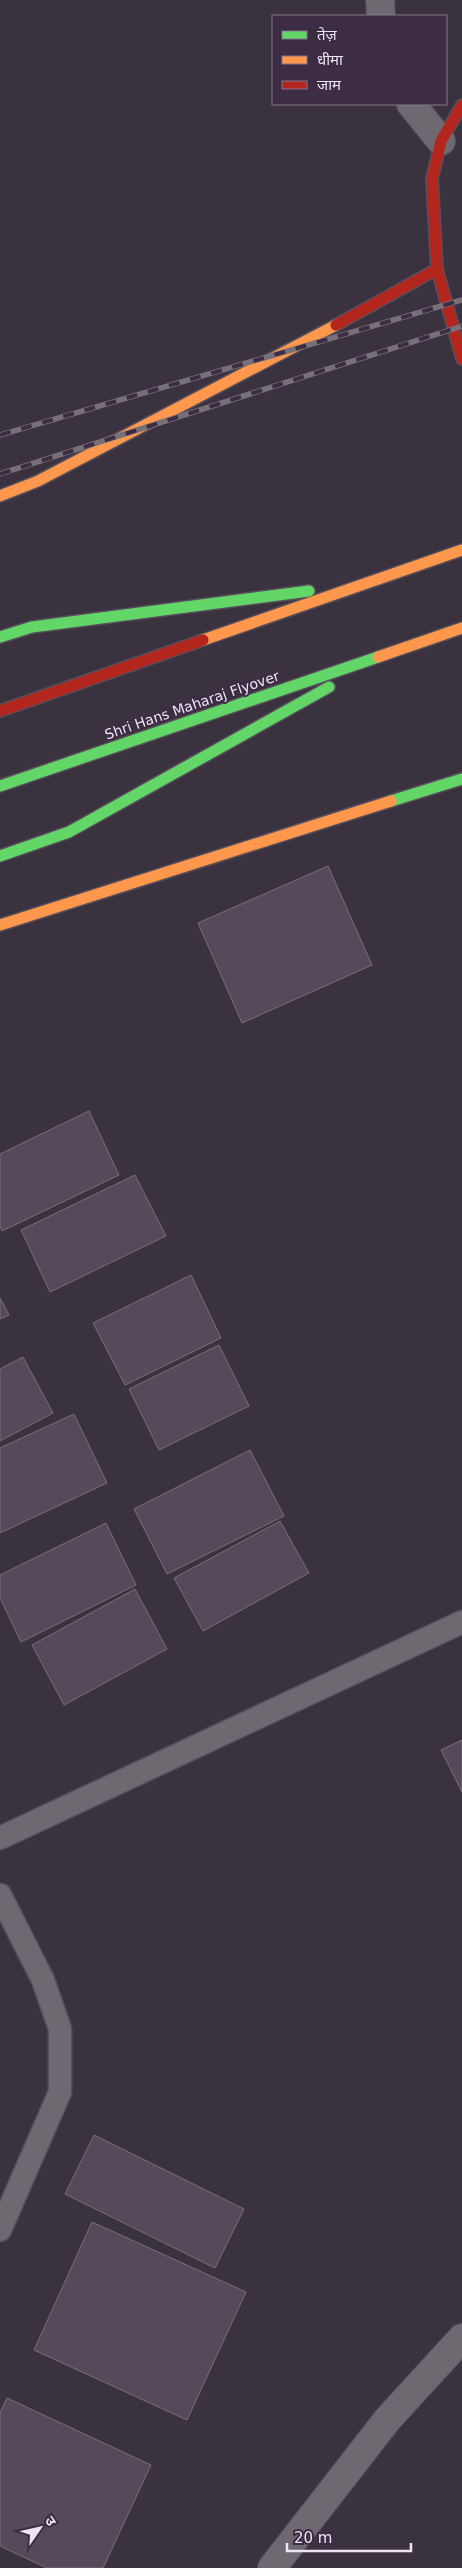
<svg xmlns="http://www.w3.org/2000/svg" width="462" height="2568" font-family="'DejaVu Sans','Noto Sans Devanagari',sans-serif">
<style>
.building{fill:#554a59;stroke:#776f7b}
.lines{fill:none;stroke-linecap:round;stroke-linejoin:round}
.lane-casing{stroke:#574f5b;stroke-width:25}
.street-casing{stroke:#574f5b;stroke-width:30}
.fast-casing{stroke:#574f5b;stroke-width:14}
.slow-casing{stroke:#574f5b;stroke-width:14}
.jam-casing{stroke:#574f5b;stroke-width:14}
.lane{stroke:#6e6871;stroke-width:22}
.street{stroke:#6e6871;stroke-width:28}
.fast{stroke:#63d668;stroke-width:11}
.slow{stroke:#ff974d;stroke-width:11}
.jam{stroke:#b3261e;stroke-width:11}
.rail-casing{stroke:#767079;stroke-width:5.5}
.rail{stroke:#3d2d44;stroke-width:4;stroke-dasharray:11;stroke-linecap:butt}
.labels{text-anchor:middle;stroke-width:4;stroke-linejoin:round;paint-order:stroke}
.street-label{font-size:14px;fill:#eee3f2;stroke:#3d2d44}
</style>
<rect width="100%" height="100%" fill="#3b323f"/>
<path class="building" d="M 328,866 L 372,965 L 242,1023 L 198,923 Z
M 89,1111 L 119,1175 L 2,1231 L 0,1226 L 0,1154 Z
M 135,1175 L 166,1236 L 50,1292 L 21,1230 Z
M 191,1275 L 221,1338 L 125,1385 L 93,1323 Z
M 0,1298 L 9,1315 L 0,1319 Z
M 219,1345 L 249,1406 L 159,1450 L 129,1389 Z
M 23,1357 L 53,1413 L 0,1441 L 0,1369 Z
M 74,1414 L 107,1483 L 0,1533 L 0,1448 Z
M 250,1450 L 284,1516 L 167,1574 L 134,1509 Z
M 280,1521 L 309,1573 L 203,1631 L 174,1578 Z
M 106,1523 L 136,1585 L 21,1642 L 0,1598 L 0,1575 Z
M 135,1589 L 167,1649 L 64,1705 L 32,1645 Z
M 462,1740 L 462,1792 L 441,1750 Z
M 94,2135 L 244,2209 L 215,2268 L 65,2194 Z
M 92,2222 L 246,2292 L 187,2420 L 34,2350 Z
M 7,2398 L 151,2465 L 103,2568 L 47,2568 L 0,2546 L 0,2413 Z"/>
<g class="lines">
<defs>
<path id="lane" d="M 0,1838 L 462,1622
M 0,1895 L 43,1980 L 60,2029 L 60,2092 L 0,2230"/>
<path id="street" d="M 380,0 L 381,16
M 411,104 L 441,141
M 272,2568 L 387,2420 L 462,2338"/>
<path id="fast" d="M 0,637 L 32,627 L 309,591
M 0,786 L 378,657
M 391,801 L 462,779
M 0,856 L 69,832 L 329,687"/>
<path id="slow" d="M 0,496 L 38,481 L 336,325
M 203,640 L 462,550
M 378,657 L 462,628
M 0,925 L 391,801"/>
<path id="jam" d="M 462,105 L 441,141 L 432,179 L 437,269 L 462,359
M 336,325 L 437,269
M 0,711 L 203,640"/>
</defs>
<use href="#lane" class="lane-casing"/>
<use href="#street" class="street-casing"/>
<use href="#fast" class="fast-casing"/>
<use href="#slow" class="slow-casing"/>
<use href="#jam" class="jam-casing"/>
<use href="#lane" class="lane"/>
<use href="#street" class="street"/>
<use href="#fast" class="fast"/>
<use href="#slow" class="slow"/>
<use href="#jam" class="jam"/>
<defs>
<path id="rail" d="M 0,435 L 462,300
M 0,474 L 462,326"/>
</defs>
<use href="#rail" class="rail-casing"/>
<use href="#rail" class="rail"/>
</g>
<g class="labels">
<g class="street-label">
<text transform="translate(192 705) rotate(-19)" y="5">Shri Hans Maharaj Flyover</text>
</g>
</g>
<rect x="272" y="15" width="175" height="90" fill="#3d2d44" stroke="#84768a"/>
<rect x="282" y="31" width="25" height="8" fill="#63d668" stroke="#84768a"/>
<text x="317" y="40" font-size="15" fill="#eee3f2">तेज़</text>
<rect x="282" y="56" width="25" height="8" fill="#ff974d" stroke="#84768a"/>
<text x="317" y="65" font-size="15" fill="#eee3f2">धीमा</text>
<rect x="282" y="81" width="25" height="8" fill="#b3261e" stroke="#84768a"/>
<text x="317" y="90" font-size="15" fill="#eee3f2">जाम</text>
<g transform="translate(40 2528) rotate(56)" stroke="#3d2d44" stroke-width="4" paint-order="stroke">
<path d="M0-4L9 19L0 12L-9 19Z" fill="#eee3f2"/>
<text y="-8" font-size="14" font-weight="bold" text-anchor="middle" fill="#eee3f2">उ</text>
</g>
<path d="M287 2543v8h124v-8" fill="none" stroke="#eee3f2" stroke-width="2.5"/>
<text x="294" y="2543" font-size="15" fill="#eee3f2" stroke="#3d2d44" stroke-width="4" paint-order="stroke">20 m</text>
</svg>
